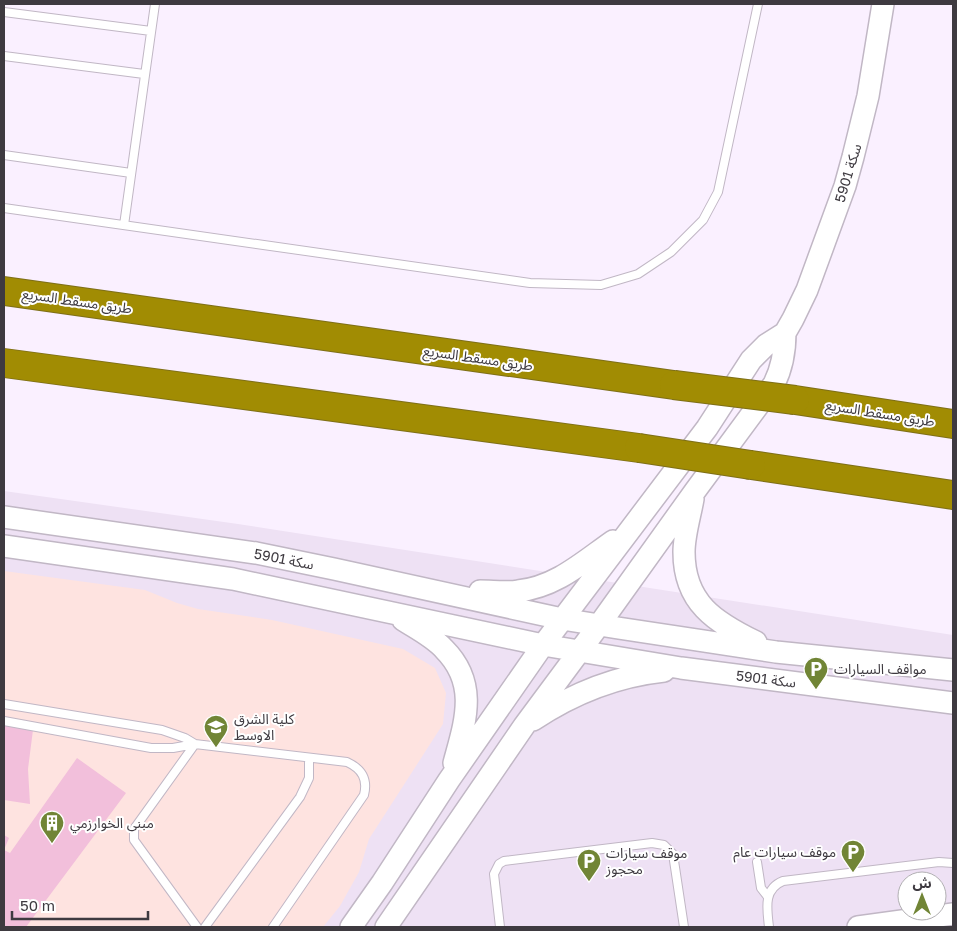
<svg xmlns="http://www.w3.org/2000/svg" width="957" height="931" font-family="'Golos Text','Noto Sans Arabic',sans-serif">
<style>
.built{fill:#eee1f4;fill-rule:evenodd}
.education{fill:#fee3e0}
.building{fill:#f2bfdb}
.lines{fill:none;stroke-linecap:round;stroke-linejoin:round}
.lane-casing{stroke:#c1b7c5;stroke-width:10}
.secondary-casing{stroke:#c1b7c5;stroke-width:24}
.highway-casing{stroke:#7e6f18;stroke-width:30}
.lane{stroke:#fff;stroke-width:8}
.secondary{stroke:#fff;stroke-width:21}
.highway{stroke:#a18c03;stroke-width:28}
.highway-bridge-casing{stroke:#7e6f18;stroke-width:30;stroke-linecap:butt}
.highway-bridge{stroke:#a18c03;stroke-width:28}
.labels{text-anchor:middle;stroke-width:4;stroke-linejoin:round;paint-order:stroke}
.street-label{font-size:14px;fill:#3e3a40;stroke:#fff}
.poi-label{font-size:14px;fill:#3e3a40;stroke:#fff;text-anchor:start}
</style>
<rect width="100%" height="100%" fill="#faf0ff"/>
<path class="built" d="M 4,491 L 238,524 L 953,635 L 953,927 L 4,927 ZM 907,881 L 937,881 L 937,911 L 907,911 Z"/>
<path class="education" d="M 4,571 L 145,590 L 177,603 L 198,609 L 272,620 L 403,649 L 435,668 L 446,693 L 443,724 L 369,839 L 359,872 L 340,906 L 323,927 L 4,927 Z"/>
<path class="building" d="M 4,718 L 34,722 L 28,769 L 30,804 L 4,800 Z
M 77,758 L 126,793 L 26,927 L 4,927 L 4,835 L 9,838 L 4,850 L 10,853 Z"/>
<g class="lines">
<defs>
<path id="lane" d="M 4,12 L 151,31
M 4,56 L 144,74
M 4,155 L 131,173
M 4,208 L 530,283 L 601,285 L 638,274 L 671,252 L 703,220 L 718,192 L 758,4
M 124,225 L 155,4
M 4,704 L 162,730 L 185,738 L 195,744
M 4,721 L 151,748 L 173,748 L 195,744 L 347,762 C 362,769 368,779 364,795 L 273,927
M 195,744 L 134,829 L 134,840 L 197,927
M 757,862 L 761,888 L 768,897
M 205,927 L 300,797 L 309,778 L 309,758
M 500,927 L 494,874 L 499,864 L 504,861 L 652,843 L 664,845 L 673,854 L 684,927
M 769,927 C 767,909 763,889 783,881 L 939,862 L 953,863"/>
<path id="secondary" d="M 693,499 C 690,516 684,535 684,552 C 684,603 715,622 756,642
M 4,517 L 256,553 L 334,569 L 562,619 L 618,628 L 776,652 L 953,670
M 4,546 L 233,579 L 543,645 L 681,668 L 953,703
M 480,591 C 493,591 506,593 518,591 C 556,587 583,562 613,541
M 403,620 C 417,629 433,637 444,649 C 479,684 465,722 454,763
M 533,720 C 572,694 617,676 664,671
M 351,927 L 382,883 L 449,780 L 543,645 L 707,428 L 751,360 L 766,345 L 785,333 L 793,319 L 807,290 L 845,186 L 853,157 L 868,96 L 883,4
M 386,927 L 524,726 L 599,625 L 695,491 L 774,384 C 782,368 785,352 785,333
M 858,927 L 953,914"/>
<path id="highway" d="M 4,291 L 674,385
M 4,363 L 639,448
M 795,400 L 953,424
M 751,465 L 953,495"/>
</defs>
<use href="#lane" class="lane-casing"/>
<use href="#secondary" class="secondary-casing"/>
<use href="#highway" class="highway-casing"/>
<use href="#lane" class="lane"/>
<use href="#secondary" class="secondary"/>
<use href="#highway" class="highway"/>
<defs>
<path id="highway-bridge" d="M 674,385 L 795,400
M 639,448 L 751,465"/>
</defs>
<use href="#highway-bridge" class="highway-bridge-casing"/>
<use href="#highway-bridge" class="highway-bridge"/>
</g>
<defs>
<symbol id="parking-pin" viewBox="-11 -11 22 30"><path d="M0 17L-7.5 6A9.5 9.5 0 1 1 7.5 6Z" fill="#718536" stroke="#fff"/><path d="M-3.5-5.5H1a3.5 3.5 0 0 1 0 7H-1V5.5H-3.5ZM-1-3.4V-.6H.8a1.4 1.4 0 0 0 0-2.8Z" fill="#fff"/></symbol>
<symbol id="university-pin" viewBox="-11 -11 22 30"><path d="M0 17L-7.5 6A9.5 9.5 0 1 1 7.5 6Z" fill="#718536" stroke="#fff"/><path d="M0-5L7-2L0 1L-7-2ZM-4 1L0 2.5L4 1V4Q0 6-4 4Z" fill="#fff"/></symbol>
<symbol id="building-pin" viewBox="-11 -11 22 30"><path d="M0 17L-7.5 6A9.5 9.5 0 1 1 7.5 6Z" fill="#718536" stroke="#fff"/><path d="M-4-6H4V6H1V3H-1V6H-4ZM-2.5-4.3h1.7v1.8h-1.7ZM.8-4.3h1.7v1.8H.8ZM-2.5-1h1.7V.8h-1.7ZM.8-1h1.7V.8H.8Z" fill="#fff"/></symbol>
</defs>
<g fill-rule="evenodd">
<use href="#parking-pin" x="802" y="655" width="28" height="38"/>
<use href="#university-pin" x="202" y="713" width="28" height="38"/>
<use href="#building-pin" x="38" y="809" width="28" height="38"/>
<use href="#parking-pin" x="839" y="838" width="28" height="38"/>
<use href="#parking-pin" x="575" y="847" width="28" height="38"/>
</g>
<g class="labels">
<g class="street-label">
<text transform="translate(848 173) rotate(-73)" y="5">سكة 5901</text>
<text transform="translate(77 301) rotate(8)" y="5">طريق مسقط السريع</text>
<text transform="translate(478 358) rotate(8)" y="5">طريق مسقط السريع</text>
<text transform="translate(880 413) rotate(9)" y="5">طريق مسقط السريع</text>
<text transform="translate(284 559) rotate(11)" y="5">سكة 5901</text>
<text transform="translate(766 679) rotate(7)" y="5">سكة 5901</text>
</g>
<g class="poi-label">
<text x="834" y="674">مواقف السيارات</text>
<text x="234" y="724">كلية الشرق<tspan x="234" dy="16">الاوسط</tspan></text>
<text x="70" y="828">مبنى الخوارزمي</text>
<text x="836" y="857" text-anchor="end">موقف سيارات عام</text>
<text x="606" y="858">موقف سيارات<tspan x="606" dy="16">محجوز</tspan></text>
</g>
</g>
<rect width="957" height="931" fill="none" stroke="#3e3a40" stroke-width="10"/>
<g transform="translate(922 896)"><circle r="24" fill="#ffffff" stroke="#b2b0b3"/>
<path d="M0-4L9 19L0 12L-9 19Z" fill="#718536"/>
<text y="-8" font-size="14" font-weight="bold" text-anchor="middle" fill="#3e3a40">ش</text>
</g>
<path d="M12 911v8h136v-8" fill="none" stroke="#3e3a40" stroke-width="2.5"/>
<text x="20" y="911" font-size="15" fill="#3e3a40" stroke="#ffffff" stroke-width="4" paint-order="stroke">50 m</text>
</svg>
